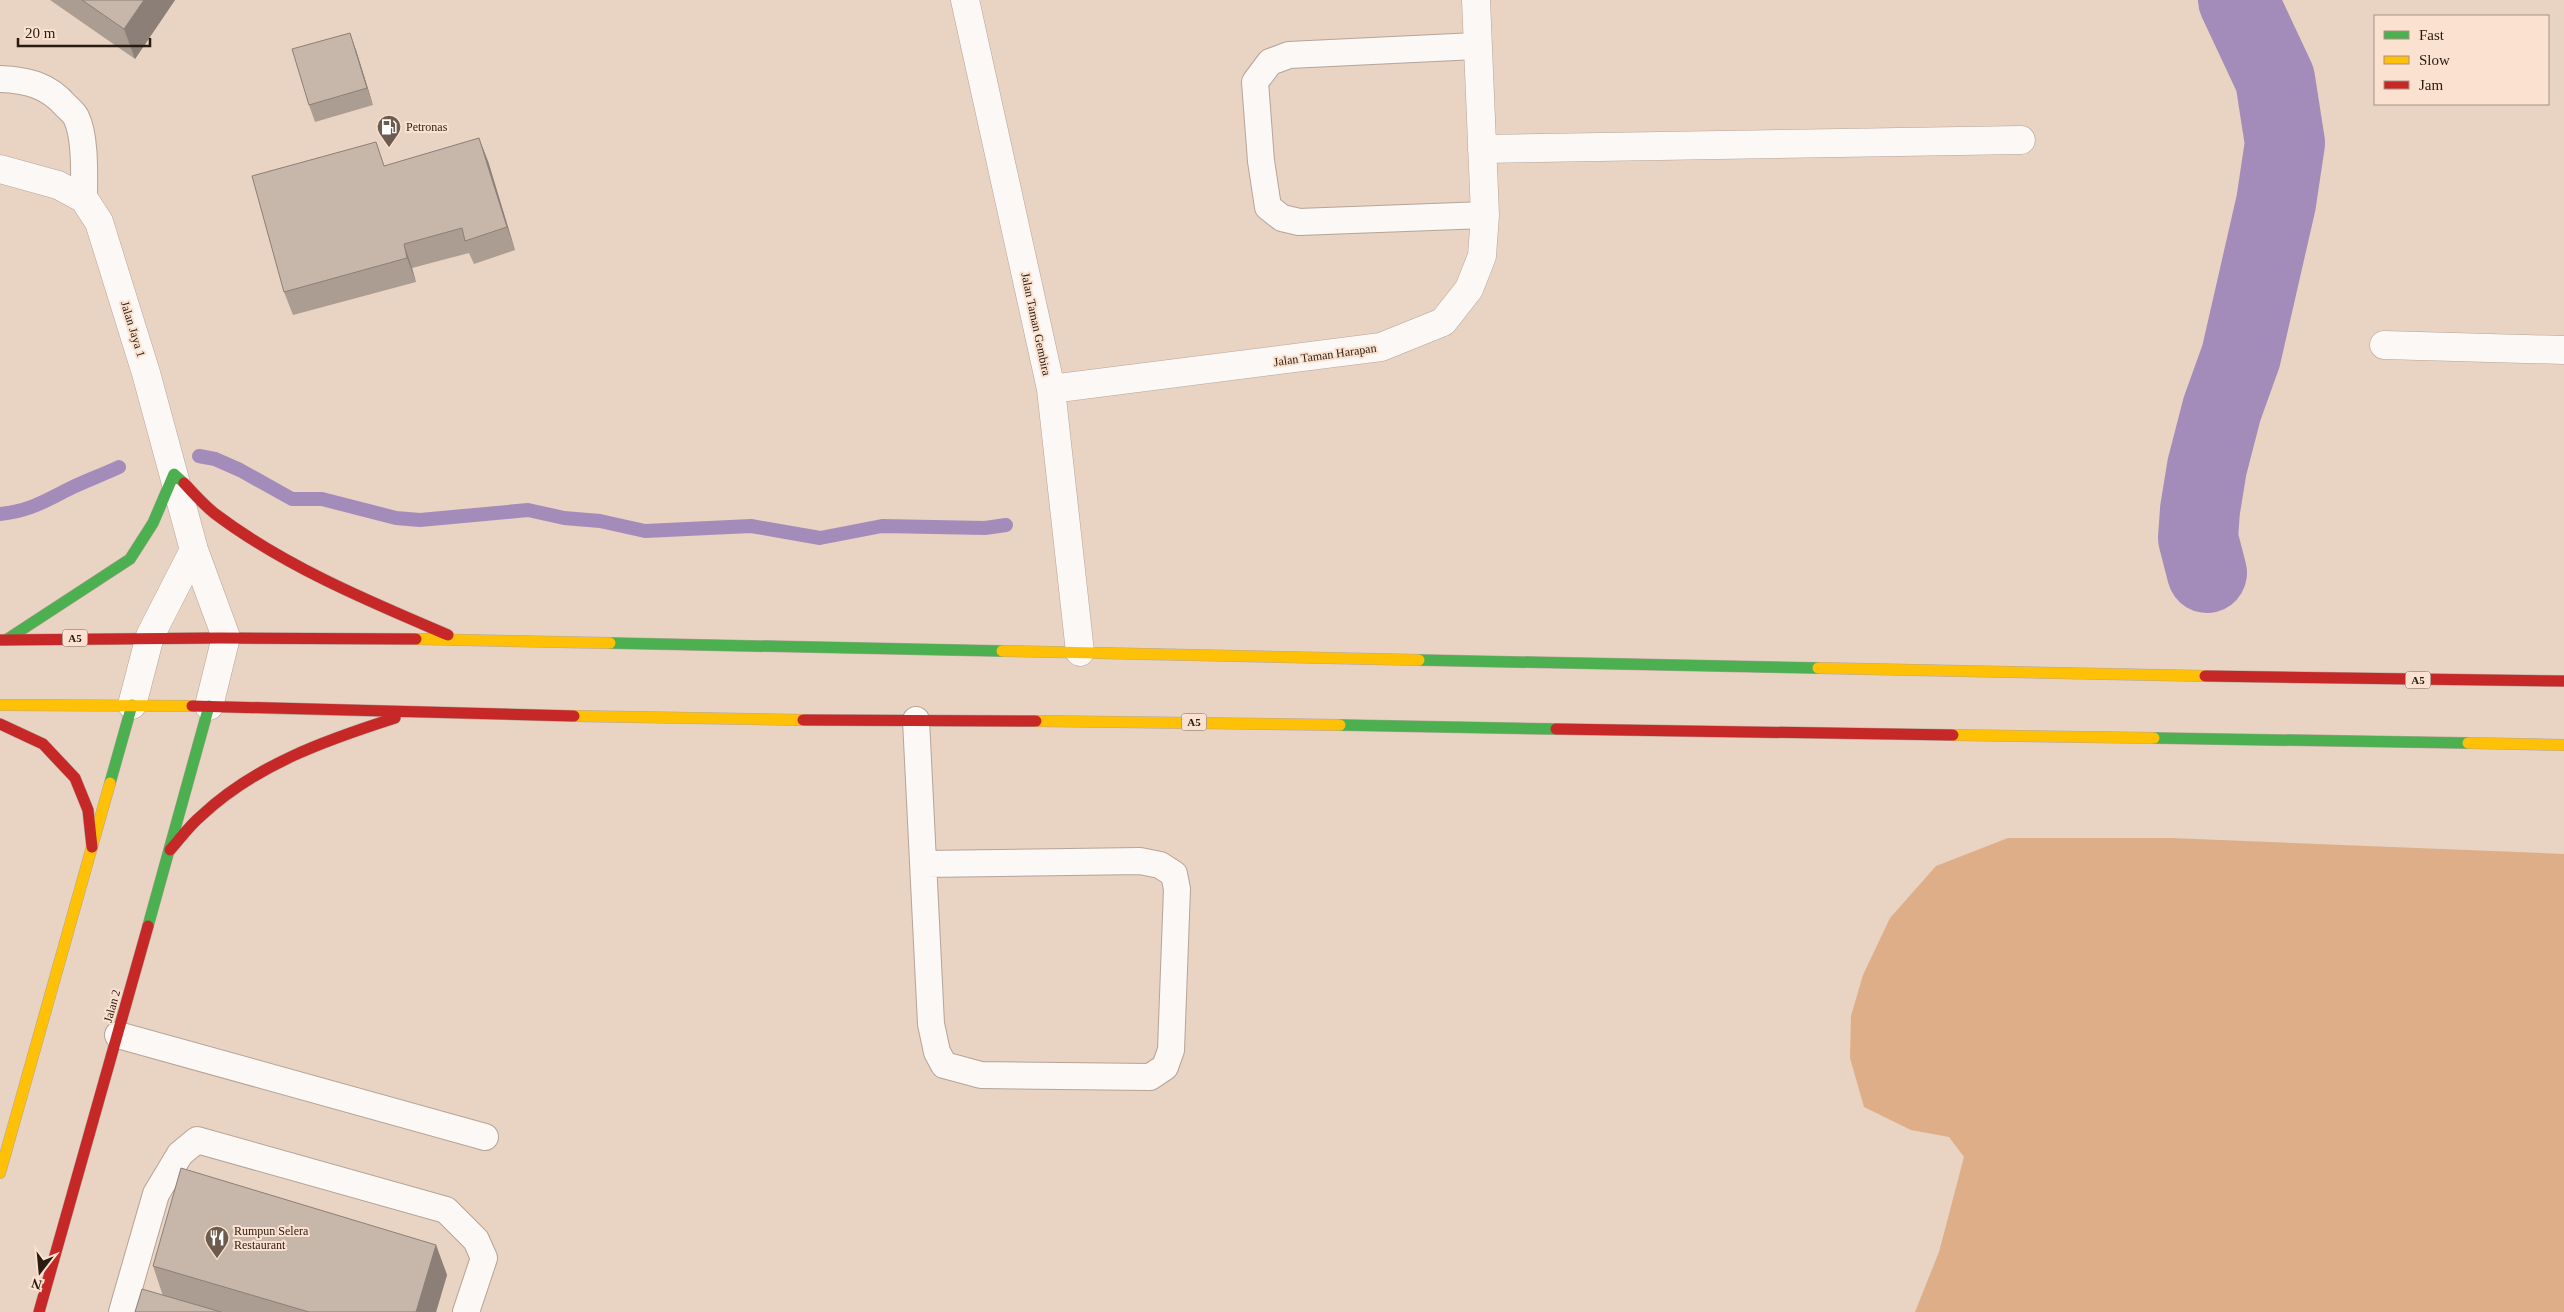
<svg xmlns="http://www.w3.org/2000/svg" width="2564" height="1312" font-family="'Times New Roman',serif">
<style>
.forest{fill:#ddae87}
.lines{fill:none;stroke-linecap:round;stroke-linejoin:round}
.stream{stroke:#a48cba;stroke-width:14}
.river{stroke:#a48cba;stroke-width:80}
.lane-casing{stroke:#b5a498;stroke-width:28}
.street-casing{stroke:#b5a498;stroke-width:29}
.fast-casing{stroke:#b5a498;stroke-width:12}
.slow-casing{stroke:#b5a498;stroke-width:12}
.jam-casing{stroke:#b5a498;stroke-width:12}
.lane{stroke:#fcf8f6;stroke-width:26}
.street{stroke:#fcf8f6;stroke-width:28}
.fast{stroke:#4caf50;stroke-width:11}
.slow{stroke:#ffc107;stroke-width:11}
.jam{stroke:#c62828;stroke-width:11}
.wall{fill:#ab9d92}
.shaded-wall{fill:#8b7f77}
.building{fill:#c7b6aa;stroke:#8b7f77}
.labels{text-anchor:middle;stroke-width:4;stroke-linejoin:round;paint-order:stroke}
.shield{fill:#fbe2d0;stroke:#685749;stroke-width:1}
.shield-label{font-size:11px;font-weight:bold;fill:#291b0f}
.poi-label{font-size:12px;fill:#291b0f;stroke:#fbe2d0;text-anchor:start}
.street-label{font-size:12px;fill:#291b0f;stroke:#fbe2d0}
</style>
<rect width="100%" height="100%" fill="#e9d3c3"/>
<path class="forest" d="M 2008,838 L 2171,838 L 2564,854 L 2564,1312 L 1915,1312 L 1939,1252 L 1964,1157 L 1949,1137 L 1911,1130 L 1864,1107 L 1850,1058 L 1851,1016 L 1863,975 L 1890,918 L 1936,866 Z"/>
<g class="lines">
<path class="stream" d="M 199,456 L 215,459 L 240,470 L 292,499 L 322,499 L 396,518 L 420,520 L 528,510 L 564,518 L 600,521 L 645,531 L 751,526 L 820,538 L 882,526 L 985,528 L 1006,525
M 0,514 C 31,511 46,500 73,487 C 88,480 104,474 119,467"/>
<path class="river" d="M 2207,573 L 2198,538 L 2200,510 L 2207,467 L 2222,409 L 2241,356 L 2276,203 L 2285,143 L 2275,79 L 2238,0"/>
<defs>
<path id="lane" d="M 1476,46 L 1289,55 L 1270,62 L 1255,82 L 1261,161 L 1268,207 L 1282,218 L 1299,222 L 1485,215
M 0,79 C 27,80 48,85 66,106 C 69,109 74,113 76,117 C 86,137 84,177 84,199
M 916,720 L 931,1024 L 937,1052 L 944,1065 L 981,1075 L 1150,1077 L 1165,1067 L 1171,1050 L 1177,889 L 1174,874 L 1160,865 L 1140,861 L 924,864
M 118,1035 L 485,1137
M 122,1312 L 156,1194 L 180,1154 L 197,1140 L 446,1210 L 476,1240 L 484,1258 L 466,1312"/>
<path id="street" d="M 965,0 L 1051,389 L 1080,652
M 1482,149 L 2021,140
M 0,169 L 58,185 L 84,199 L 99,222 L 146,373 L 194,550 L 226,637 L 209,706
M 2384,345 L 2564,350
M 1051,389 L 1381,347 L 1443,322 L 1469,289 L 1482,256 L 1485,215 L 1476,0
M 132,705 L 150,636 L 194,550"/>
<path id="fast" d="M 6,640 L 130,559 L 153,523 L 174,474 L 184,483
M 610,643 L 1002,651
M 1419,660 L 1818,668
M 1340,725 L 1556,729
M 2154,738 L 2468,743
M 110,783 L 132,705
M 148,926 L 209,706"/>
<path id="slow" d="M 416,639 L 610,643
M 1002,651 L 1419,660
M 1818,668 L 2205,676
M 0,705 L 192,706
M 574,716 L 803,720
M 1036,721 L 1340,725
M 1953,735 L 2154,738
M 2468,743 L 2564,745
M 0,1173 L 110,783"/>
<path id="jam" d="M 184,483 C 193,493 203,504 214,513 C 284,566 368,601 448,635
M 0,640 L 219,638 L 416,639
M 2205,676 L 2564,681
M 192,706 L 574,716
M 803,720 L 1036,721
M 0,724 L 43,744 L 75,778 L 88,810 L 92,847
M 1556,729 L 1953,735
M 170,850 C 180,839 189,826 201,816 C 255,765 326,740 395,718
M 39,1312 L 148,926"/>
</defs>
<use href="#lane" class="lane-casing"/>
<use href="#street" class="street-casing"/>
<use href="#fast" class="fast-casing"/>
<use href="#slow" class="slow-casing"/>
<use href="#jam" class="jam-casing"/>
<use href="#lane" class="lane"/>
<use href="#street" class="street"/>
<use href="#fast" class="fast"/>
<use href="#slow" class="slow"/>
<use href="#jam" class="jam"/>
</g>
<path class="wall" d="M 50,0 L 175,0 L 135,59 Z
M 356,50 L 373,105 L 315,122 L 309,105 Z
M 488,161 L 515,250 L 474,264 L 469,253 L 412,268 L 416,282 L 293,315 L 284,292 L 385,166 Z
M 436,1245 L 447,1275 L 436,1312 L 135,1312 L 163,1296 L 153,1266 Z"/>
<path class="shaded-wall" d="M 144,0 L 175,0 L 135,59 L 124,29 Z
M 350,33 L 356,50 L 373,105 L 367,88 Z
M 479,138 L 488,161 L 515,250 L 507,227 Z
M 404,244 L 412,268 L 416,282 L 407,258 Z
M 436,1245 L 447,1275 L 436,1312 L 416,1312 Z"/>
<path class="building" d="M 82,0 L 144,0 L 124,29 Z
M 350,33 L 367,88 L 309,105 L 292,49 Z
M 479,138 L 507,227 L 465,241 L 462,228 L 404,244 L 407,258 L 284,292 L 252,176 L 376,142 L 384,166 Z
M 181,1168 L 436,1245 L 416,1312 L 309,1312 L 153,1266 Z
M 142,1289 L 221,1312 L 135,1312 Z"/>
<defs>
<symbol id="fuel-pin" viewBox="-11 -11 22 30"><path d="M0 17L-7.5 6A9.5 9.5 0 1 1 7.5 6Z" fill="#6c5b4e" stroke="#fbe2d0"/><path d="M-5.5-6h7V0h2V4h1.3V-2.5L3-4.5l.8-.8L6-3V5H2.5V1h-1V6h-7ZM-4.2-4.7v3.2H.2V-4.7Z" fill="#fff"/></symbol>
<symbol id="restaurant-pin" viewBox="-11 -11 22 30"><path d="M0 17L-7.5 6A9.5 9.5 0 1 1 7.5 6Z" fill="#6c5b4e" stroke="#fbe2d0"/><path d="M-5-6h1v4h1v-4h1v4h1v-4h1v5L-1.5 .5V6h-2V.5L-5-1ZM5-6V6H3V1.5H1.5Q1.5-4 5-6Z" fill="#fff"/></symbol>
</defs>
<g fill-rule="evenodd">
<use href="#fuel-pin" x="375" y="113" width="28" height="38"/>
<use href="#restaurant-pin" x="203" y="1224" width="28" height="38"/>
</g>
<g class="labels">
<g class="shield">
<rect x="62.5" y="629.5" width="25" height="17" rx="4"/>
<rect x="2405.5" y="671.5" width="25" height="17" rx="4"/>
<rect x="1181.5" y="713.5" width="25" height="17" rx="4"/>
</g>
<g class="shield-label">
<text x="75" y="642">A5</text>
<text x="2418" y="684">A5</text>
<text x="1194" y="726">A5</text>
</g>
<g class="poi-label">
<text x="406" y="131">Petronas</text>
<text x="234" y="1235">Rumpun Selera<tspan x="234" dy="14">Restaurant</tspan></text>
</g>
<g class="street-label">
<text transform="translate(1036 324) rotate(78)" y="4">Jalan Taman Gembira</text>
<text transform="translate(133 329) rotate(73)" y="4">Jalan Jaya 1</text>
<text transform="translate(1325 355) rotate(-8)" y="4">Jalan Taman Harapan</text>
<text transform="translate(112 1006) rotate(-74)" y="4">Jalan 2</text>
</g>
</g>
<rect x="2374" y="15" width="175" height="90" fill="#fbe2d0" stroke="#a79283"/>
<rect x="2384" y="31" width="25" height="8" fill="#4caf50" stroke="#a79283"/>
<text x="2419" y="40" font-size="15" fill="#291b0f">Fast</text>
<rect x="2384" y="56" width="25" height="8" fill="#ffc107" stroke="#a79283"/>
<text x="2419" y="65" font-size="15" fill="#291b0f">Slow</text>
<rect x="2384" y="81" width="25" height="8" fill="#c62828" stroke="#a79283"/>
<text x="2419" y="90" font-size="15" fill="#291b0f">Jam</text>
<g transform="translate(40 1272) rotate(196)" stroke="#fbe2d0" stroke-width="4" paint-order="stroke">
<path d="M0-4L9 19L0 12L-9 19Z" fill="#291b0f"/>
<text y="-8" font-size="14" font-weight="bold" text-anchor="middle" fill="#291b0f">N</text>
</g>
<path d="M18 38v8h132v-8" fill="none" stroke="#291b0f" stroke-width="2.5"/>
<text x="25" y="38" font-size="15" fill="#291b0f" stroke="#fbe2d0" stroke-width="4" paint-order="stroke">20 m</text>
</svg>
